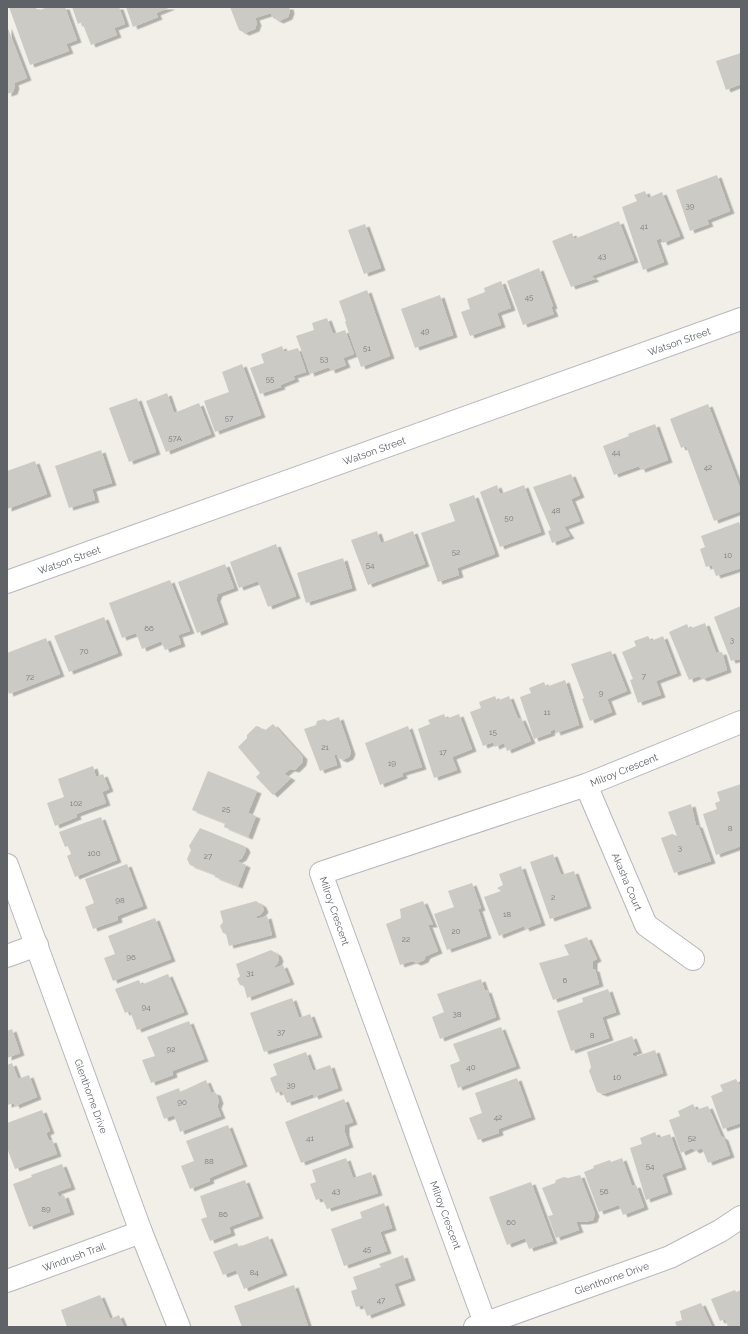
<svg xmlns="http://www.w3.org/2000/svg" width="748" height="1334" font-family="Raleway,sans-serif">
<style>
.building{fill:#cccac5;filter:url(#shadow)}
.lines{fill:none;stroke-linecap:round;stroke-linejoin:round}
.minor-casing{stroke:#b5b8bc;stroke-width:24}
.minor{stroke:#fff;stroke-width:22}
.labels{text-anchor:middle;stroke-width:3;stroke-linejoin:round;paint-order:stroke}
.number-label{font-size:8px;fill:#7a7d7f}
.street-label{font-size:10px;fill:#5f6368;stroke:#fff}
</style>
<defs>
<filter id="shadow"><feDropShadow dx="4.5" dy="2.5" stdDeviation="0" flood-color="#0004"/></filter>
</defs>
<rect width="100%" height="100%" fill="#f1efe8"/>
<path class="building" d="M 9,7 L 36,7 L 37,11 L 48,7 L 65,7 L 77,40 L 66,44 L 69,51 L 30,65 Z
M 72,7 L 119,7 L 125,24 L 114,28 L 117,35 L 91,45 L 82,22 L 78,24 Z
M 126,7 L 171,7 L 156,13 L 158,17 L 133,27 Z
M 230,7 L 289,7 L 290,11 L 288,17 L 279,21 L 273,18 L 271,13 L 255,18 L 257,23 L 255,29 L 245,33 L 239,30 Z
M 7,26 L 27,78 L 14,83 L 15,86 L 13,92 L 7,94 Z
M 741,53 L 741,84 L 726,90 L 716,61 Z
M 717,175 L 730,211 L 707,220 L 709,224 L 690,231 L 676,190 Z
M 645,191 L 648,198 L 662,192 L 680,236 L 663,243 L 661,238 L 656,240 L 664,262 L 643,270 L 622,207 L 637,201 L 634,195 Z
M 619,221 L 634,260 L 591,276 L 595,279 L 571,287 L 552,241 L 572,233 L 574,239 Z
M 365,224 L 381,268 L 364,274 L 348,230 Z
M 539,268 L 553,306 L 551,307 L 554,314 L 523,325 L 507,281 Z
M 501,281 L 511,308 L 497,313 L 501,325 L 470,336 L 461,312 L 470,309 L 467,299 L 485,292 L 484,288 Z
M 367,290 L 390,356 L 361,367 L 345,322 L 346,321 L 339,301 Z
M 440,295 L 453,335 L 415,348 L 401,309 Z
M 327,318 L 333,334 L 345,330 L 354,354 L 343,358 L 346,365 L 331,371 L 329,367 L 310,374 L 296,336 L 314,330 L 312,323 Z
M 282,346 L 284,352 L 298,348 L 306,372 L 293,376 L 295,379 L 280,385 L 281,387 L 260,394 L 250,368 L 264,363 L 261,354 Z
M 242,364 L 261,415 L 215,432 L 204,401 L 229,392 L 222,372 Z
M 167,393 L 174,413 L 199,403 L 211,434 L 166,452 L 146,401 Z
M 137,398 L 156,452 L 129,462 L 109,408 Z
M 708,404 L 741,491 L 741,511 L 714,521 L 686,446 L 681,448 L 670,419 Z
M 655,424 L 668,460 L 641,470 L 639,466 L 614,475 L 603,446 L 629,436 L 628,434 Z
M 101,450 L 112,483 L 92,489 L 95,500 L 69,508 L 55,466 Z
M 35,461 L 47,494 L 7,509 L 7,471 Z
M 571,474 L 580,495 L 571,499 L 580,521 L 564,527 L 570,536 L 552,543 L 548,531 L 551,530 L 533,487 Z
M 497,485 L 500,494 L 524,485 L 541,532 L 500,547 L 480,492 Z
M 474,495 L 495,554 L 457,568 L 459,575 L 438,582 L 421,533 L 455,521 L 449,504 Z
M 739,522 L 741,528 L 741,568 L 716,576 L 712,565 L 706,567 L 700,549 L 705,547 L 701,536 Z
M 377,531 L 381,543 L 413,531 L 425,564 L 368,585 L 351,540 Z
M 276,544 L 296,596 L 268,607 L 258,581 L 239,588 L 230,562 Z
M 343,558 L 352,588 L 306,603 L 297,573 Z
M 225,564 L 234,588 L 218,594 L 216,599 L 224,622 L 197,633 L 178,582 Z
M 170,580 L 190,631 L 178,635 L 181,644 L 165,650 L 161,641 L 142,649 L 136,633 L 122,638 L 109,603 Z
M 741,606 L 741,661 L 739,659 L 731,661 L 714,617 Z
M 104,617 L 118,653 L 69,672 L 54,636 Z
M 705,623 L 716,653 L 722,652 L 727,670 L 703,679 L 699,676 L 689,680 L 669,632 L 687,624 L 689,629 Z
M 648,636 L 651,641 L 663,636 L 677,673 L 656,681 L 661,695 L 638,703 L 630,680 L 633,679 L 622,652 L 636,646 L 634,641 Z
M 46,638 L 60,674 L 9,694 L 7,688 L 7,653 Z
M 611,651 L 627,691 L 607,699 L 612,712 L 590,721 L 582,699 L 584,698 L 571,664 Z
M 565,680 L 579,725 L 556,733 L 555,729 L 550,731 L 551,733 L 534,739 L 520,697 L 531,693 L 529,688 L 544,682 L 546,687 Z
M 495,696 L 497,701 L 509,696 L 518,719 L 521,718 L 531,741 L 507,751 L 504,743 L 495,747 L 493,742 L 483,746 L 470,712 L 481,708 L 479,702 Z
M 444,714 L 446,719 L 459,714 L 472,749 L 452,757 L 457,770 L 434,778 L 418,729 L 430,724 L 428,720 Z
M 339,717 L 351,752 L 349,757 L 343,760 L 338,758 L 337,754 L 334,755 L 337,765 L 320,771 L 304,729 L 316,725 L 317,721 L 324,719 L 328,721 Z
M 273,724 L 303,757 L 302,763 L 295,770 L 290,769 L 284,774 L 291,778 L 273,795 L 256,777 L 260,773 L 238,747 L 247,738 L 247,735 L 256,726 L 260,727 L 264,731 Z
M 408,726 L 422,767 L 402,773 L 403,776 L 380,785 L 365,743 Z
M 93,766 L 96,777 L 103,774 L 109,789 L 102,792 L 106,803 L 76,814 L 77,817 L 55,826 L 47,803 L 64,797 L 58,779 Z
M 208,771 L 257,791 L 248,813 L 256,816 L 248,837 L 224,827 L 225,823 L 192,810 Z
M 741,784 L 741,846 L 716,855 L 703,814 L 717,809 L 715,803 L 720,801 L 717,792 Z
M 691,804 L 696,825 L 698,825 L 711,861 L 674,873 L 661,838 L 672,834 L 677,836 L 668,812 Z
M 101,817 L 117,860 L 75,877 L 67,856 L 71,854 L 68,846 L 65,847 L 59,832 Z
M 200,828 L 244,846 L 246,850 L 242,858 L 237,861 L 246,865 L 238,886 L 215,877 L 214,874 L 190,865 L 187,859 L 191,850 L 189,846 Z
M 553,854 L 561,875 L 574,871 L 587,906 L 550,919 L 530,862 Z
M 127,864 L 143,906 L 117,916 L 118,920 L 93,929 L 85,907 L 94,903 L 85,879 Z
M 521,866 L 541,923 L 525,929 L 524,926 L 499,936 L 484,897 L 501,891 L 497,888 L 503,885 L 499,874 Z
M 472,883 L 481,908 L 478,909 L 487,936 L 447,950 L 434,914 L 454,907 L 448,891 Z
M 256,901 L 262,905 L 264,910 L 260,915 L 256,916 L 257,919 L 267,916 L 272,935 L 229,946 L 226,934 L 223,933 L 220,926 L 223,922 L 220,911 Z
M 423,901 L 433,925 L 428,925 L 438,951 L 426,956 L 424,960 L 417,963 L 412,961 L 400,965 L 386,924 L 401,918 L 400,909 Z
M 155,918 L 171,959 L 113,981 L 104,958 L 115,954 L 108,936 Z
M 587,937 L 597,959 L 593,961 L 593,969 L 595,969 L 599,984 L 553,1000 L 539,963 L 569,955 L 564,945 Z
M 271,950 L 277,954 L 279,959 L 277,964 L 274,966 L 275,968 L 283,965 L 290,982 L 247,998 L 244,986 L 240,985 L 237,979 L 240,976 L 236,964 Z
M 168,974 L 184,1012 L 137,1030 L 130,1011 L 125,1013 L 115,989 L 139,980 L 141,985 Z
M 481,979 L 485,991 L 487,990 L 496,1017 L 440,1039 L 432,1017 L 444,1012 L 437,994 Z
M 608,989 L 616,1012 L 602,1017 L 609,1038 L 571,1051 L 557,1011 L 583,1002 L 582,998 Z
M 292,998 L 299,1018 L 310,1014 L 318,1035 L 264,1052 L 250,1013 Z
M 189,1021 L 204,1059 L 172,1071 L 173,1075 L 151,1083 L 142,1060 L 155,1056 L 147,1037 Z
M 501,1027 L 516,1066 L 458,1088 L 450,1065 L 460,1061 L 453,1044 Z
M 12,1029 L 20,1053 L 7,1058 L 7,1031 Z
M 632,1036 L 638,1051 L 632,1053 L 634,1057 L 655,1050 L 663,1073 L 603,1094 L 597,1092 L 589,1071 L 591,1067 L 587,1052 Z
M 306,1052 L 313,1071 L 330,1065 L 338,1088 L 314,1097 L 313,1094 L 287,1103 L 282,1091 L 276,1093 L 270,1078 L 277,1075 L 273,1064 Z
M 12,1063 L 18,1079 L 29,1075 L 37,1097 L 15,1106 L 14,1103 L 7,1105 L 7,1065 Z
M 517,1078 L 531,1117 L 498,1129 L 499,1133 L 478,1140 L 469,1118 L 482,1113 L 475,1093 Z
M 736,1079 L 739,1085 L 741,1084 L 741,1123 L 723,1129 L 711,1096 L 723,1091 L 720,1085 Z
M 206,1080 L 211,1092 L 216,1093 L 219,1101 L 217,1106 L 221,1116 L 180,1132 L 174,1115 L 164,1119 L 156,1097 L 179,1088 L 180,1092 Z
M 344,1099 L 353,1122 L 345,1125 L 345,1133 L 349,1145 L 301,1163 L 285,1122 Z
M 693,1104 L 696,1110 L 708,1106 L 721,1136 L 724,1138 L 730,1155 L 708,1163 L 702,1148 L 695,1151 L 692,1148 L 681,1153 L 669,1120 L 680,1116 L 678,1111 Z
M 42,1110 L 50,1131 L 46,1133 L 49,1141 L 52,1140 L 57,1154 L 15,1169 L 7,1148 L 7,1123 Z
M 228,1125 L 243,1164 L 209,1178 L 210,1181 L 190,1189 L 181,1166 L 194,1161 L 186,1141 Z
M 655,1132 L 658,1138 L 670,1134 L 682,1167 L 662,1174 L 668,1192 L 646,1200 L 630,1148 L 642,1144 L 640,1138 Z
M 346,1158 L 353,1178 L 371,1172 L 378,1193 L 327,1209 L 322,1198 L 316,1200 L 310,1184 L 316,1182 L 312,1170 Z
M 622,1158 L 632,1186 L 636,1185 L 644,1207 L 623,1215 L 619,1205 L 599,1212 L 584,1172 L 594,1168 L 593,1166 L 610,1160 L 611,1162 Z
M 62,1164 L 71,1187 L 57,1192 L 59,1197 L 64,1195 L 70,1212 L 29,1227 L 13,1184 L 32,1177 L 31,1175 Z
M 580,1175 L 595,1214 L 593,1220 L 585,1222 L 576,1222 L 579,1230 L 556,1238 L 548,1216 L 553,1215 L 542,1188 L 555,1183 L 556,1180 L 564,1177 L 568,1178 Z
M 245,1180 L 259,1216 L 229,1227 L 231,1233 L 210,1241 L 201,1219 L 207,1217 L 200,1196 Z
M 531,1182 L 553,1241 L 529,1249 L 525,1238 L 507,1245 L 489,1197 Z
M 384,1203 L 392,1228 L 380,1232 L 387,1251 L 344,1266 L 331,1229 L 362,1218 L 360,1212 Z
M 268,1236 L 283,1273 L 244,1289 L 236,1270 L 223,1275 L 213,1252 L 237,1243 L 239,1247 Z
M 403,1255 L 411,1278 L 394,1284 L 401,1303 L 367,1316 L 363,1305 L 356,1307 L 351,1291 L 357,1289 L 353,1277 L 381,1267 L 379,1264 Z
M 294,1285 L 308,1326 L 255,1327 L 254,1325 L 242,1327 L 234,1306 Z
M 735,1290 L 736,1292 L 741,1290 L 741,1327 L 728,1327 L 725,1319 L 720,1321 L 711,1299 Z
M 100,1295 L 110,1319 L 119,1315 L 124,1327 L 67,1327 L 61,1310 Z
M 701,1303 L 712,1327 L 677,1327 L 675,1322 L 682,1320 L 680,1311 Z"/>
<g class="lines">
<defs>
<g id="minor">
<path id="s1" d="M 7,582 L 741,319"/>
<path id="s2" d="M 586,785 L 646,925 L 693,959"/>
<path id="s3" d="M 7,865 L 141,1232 L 179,1327"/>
<path d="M 7,956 L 37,945"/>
<path id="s4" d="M 7,1281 L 141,1232"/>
<path id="s5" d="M 485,1323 L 321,873 L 586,785 L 741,722"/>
<path id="s6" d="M 475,1327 L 670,1257 L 720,1231 L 741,1217"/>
</g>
</defs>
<use href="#minor" class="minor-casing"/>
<use href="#minor" class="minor"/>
</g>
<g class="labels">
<g class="number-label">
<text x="690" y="209">39</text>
<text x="644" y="229">41</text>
<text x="602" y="259">43</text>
<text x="529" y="300">45</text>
<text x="425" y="334">49</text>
<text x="367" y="351">51</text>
<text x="324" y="362">53</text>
<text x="270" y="382">55</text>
<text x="229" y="421">57</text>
<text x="175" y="441">57A</text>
<text x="616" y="455">44</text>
<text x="708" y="470">42</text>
<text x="556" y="513">48</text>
<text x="509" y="521">50</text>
<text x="456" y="555">52</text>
<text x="728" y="558">10</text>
<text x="370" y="568">54</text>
<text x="149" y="631">66</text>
<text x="732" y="643">3</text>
<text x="84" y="654">70</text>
<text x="644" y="679">7</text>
<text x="30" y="680">72</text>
<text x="601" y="696">9</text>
<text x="547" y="715">11</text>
<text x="493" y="735">15</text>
<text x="325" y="750">21</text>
<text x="443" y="755">17</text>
<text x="392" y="766">19</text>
<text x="76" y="806">102</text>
<text x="226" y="812">25</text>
<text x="730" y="831">8</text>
<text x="680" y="851">3</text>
<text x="94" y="856">100</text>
<text x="208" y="859">27</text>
<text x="553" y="900">2</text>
<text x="120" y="903">98</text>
<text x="507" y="917">18</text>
<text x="456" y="934">20</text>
<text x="406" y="942">22</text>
<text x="131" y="960">96</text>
<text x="250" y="976">31</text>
<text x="565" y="983">6</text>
<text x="146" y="1010">94</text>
<text x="457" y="1017">38</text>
<text x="281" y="1035">37</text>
<text x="592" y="1038">8</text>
<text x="171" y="1052">92</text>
<text x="471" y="1070">40</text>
<text x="617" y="1080">10</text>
<text x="291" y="1088">39</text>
<text x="182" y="1105">90</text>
<text x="498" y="1120">42</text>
<text x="310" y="1141">41</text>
<text x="692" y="1141">52</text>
<text x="209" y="1164">88</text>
<text x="650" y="1169">54</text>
<text x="336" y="1194">43</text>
<text x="604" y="1194">56</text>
<text x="46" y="1212">89</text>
<text x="223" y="1217">86</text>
<text x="511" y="1225">60</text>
<text x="367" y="1252">45</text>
<text x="254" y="1275">84</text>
<text x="381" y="1303">47</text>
</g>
<g class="street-label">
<text dy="4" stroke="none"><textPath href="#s1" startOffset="714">Watson Street</textPath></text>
<text dy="4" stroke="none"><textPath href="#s1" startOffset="390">Watson Street</textPath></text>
<text dy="4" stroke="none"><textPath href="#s1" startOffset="66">Watson Street</textPath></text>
<text dy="4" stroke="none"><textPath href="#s5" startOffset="799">Milroy Crescent</textPath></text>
<text dy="4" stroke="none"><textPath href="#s2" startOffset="105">Akasha Court</textPath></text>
<text transform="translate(335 911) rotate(71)" y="4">Milroy Crescent</text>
<text dy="4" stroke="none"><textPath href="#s3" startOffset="246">Glenthorne Drive</textPath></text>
<text transform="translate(446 1215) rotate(70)" y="4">Milroy Crescent</text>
<text dy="4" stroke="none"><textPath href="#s4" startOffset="71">Windrush Trail</textPath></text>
<text dy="4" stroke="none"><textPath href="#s6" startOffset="145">Glenthorne Drive</textPath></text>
</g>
</g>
<rect width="748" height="1334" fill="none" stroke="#5f6368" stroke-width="16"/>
</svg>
